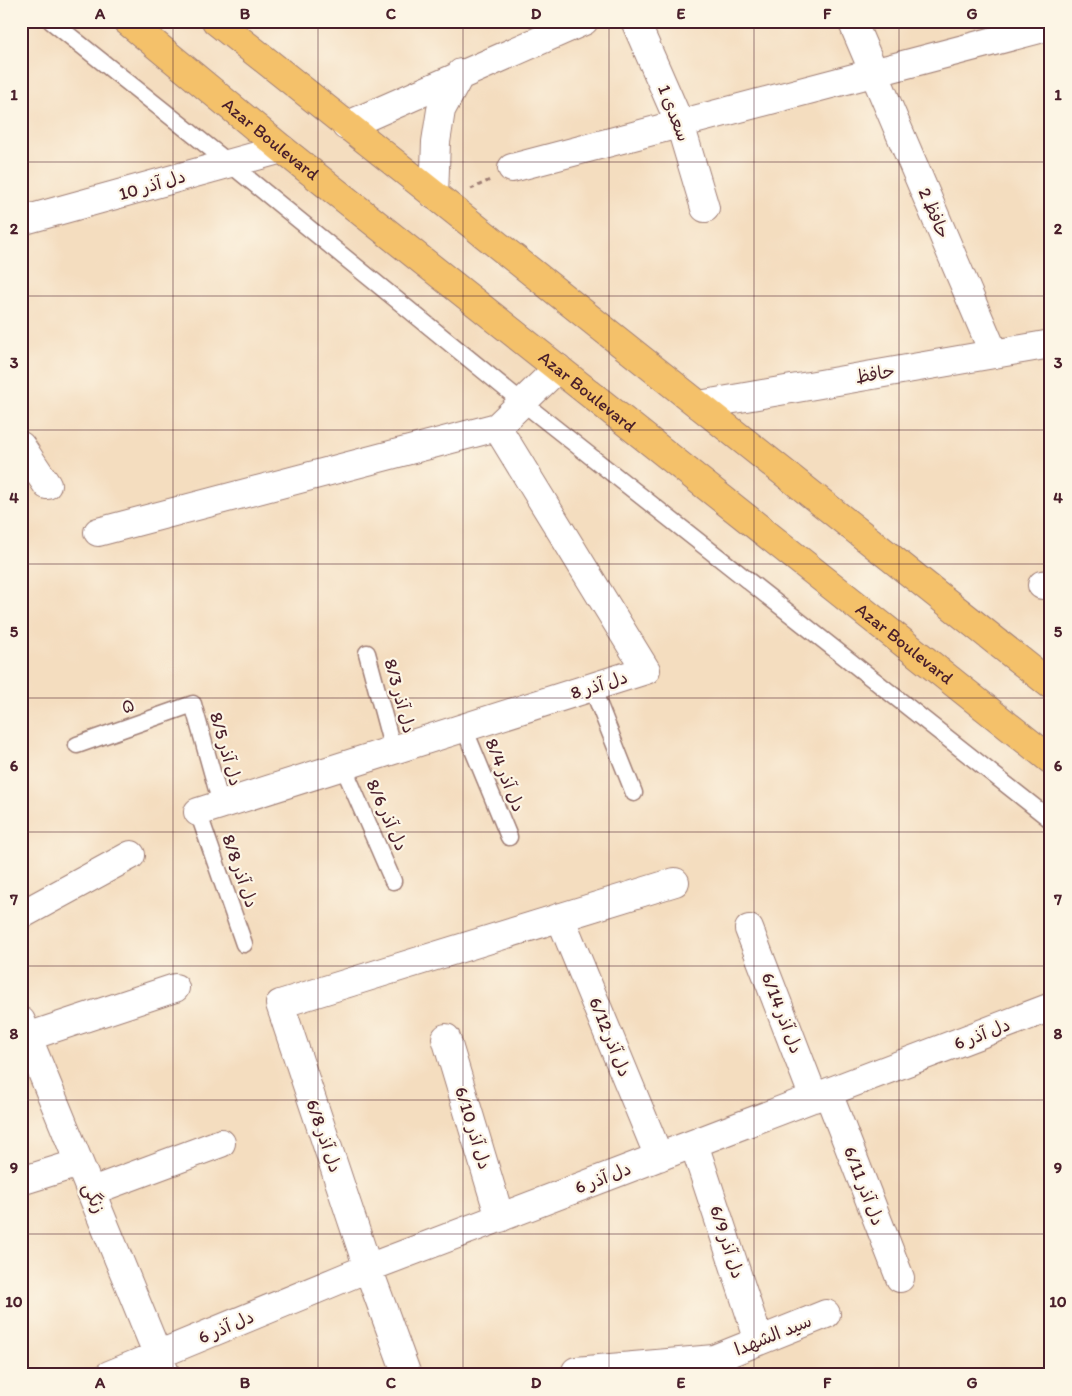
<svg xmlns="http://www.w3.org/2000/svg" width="1072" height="1396" font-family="Itim,'Playpen Sans Arabic',sans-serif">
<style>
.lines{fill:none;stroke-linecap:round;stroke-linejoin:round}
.lane-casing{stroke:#9f7e75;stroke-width:19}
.street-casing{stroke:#9f7e75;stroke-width:30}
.primary-casing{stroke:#9f7e75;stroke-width:30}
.path{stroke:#9f7e75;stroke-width:3;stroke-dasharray:4 4;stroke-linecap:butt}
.lane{stroke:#fff;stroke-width:16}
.street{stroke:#fff;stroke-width:28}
.primary{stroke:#f4c16b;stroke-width:28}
.grid{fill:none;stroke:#4a1f2b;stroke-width:1;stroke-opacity:0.55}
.labels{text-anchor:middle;stroke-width:4.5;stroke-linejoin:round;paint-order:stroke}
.street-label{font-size:18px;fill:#4a1f2b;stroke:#fcf5e5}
.neatline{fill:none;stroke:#4a1f2b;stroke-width:2}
.grid-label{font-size:16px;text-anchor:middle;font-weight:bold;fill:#4a1f2b}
</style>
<rect width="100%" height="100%" fill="#fcf5e5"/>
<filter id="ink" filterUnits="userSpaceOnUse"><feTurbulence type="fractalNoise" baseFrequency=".02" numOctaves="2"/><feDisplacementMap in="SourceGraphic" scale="10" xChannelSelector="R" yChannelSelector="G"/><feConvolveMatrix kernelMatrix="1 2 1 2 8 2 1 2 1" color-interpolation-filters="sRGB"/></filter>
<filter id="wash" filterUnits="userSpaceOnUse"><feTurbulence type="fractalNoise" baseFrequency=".0096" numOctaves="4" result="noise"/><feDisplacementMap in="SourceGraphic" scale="20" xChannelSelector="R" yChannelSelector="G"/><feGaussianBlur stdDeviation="1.12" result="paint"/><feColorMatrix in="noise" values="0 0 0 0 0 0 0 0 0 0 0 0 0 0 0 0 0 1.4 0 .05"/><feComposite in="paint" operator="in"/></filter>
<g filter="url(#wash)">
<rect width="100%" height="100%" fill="#f4ddbf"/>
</g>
<g filter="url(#ink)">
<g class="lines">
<defs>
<path id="lane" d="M 51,21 L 229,163 L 522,402 L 1051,820
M 367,653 L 393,750
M 592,687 L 634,793
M 464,728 L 509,837
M 77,745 L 193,704 L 221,804
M 343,766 L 393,881
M 198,812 L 244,944"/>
<path id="street" d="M 635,21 L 680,124 L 705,208
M 852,21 L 994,354
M 346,126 L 584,21
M 512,168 L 1051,26
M 434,195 L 436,142 L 441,110 L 461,73
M 21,221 L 282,149
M 699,405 L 1051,344
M 21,446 L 47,485
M 98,532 L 497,427
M 1042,585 L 1051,584
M 198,812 L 646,670 L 497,427 L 558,368
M 21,915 L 131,855
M 560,917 L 659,1157
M 749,929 L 814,1098
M 21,1021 L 166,1375
M 27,1037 L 175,988
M 446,1038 L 500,1218
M 828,1093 L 900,1278
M 694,1144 L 759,1341
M 21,1181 L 79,1163
M 92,1191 L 221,1143
M 109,1375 L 368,1268 L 1051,1007
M 407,1375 L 368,1268 L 280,1004 L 675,882
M 577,1375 L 576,1371 L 714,1359 L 826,1314"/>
<g id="primary">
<path id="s1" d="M 127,21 L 282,149 L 1051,760"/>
<path d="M 216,21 L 1051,685"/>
</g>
</defs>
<use href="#lane" class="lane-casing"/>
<use href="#street" class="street-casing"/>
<use href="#primary" class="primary-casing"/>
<path class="path" d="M 471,189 L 490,180"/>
<use href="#lane" class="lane"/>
<use href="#street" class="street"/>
<use href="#primary" class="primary"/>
</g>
</g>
<path class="grid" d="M 173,21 L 173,1375M 318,21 L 318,1375M 463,21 L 463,1375M 609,21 L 609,1375M 754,21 L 754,1375M 899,21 L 899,1375M 21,162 L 1051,162M 21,296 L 1051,296M 21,430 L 1051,430M 21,564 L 1051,564M 21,698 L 1051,698M 21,832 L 1051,832M 21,966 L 1051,966M 21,1100 L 1051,1100M 21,1234 L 1051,1234"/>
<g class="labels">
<g class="street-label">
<text transform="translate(674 113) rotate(69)" y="6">سعدی 1</text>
<text dy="6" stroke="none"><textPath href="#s1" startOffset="186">Azar Boulevard</textPath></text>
<text transform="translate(152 185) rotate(-16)" y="6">دل آذر 10</text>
<text transform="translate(934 213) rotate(67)" y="6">حافظ 2</text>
<text transform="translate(875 374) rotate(-10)" y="6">حافظ</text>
<text dy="6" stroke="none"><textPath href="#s1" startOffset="591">Azar Boulevard</textPath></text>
<text dy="6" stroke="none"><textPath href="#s1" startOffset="996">Azar Boulevard</textPath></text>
<text transform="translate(599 685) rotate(-17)" y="6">دل آذر 8</text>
<text transform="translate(400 696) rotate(75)" y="6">دل آذر 8/3</text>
<text transform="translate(128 706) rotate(-19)" y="6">۵</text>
<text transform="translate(226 749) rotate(74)" y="6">دل آذر 8/5</text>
<text transform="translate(505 775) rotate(68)" y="6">دل آذر 8/4</text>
<text transform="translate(387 815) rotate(66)" y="6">دل آذر 8/6</text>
<text transform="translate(240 871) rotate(71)" y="6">دل آذر 8/8</text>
<text transform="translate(782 1013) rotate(69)" y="6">دل آذر 6/14</text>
<text transform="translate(982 1034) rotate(-21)" y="6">دل آذر 6</text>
<text transform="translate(610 1037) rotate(68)" y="6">دل آذر 6/12</text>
<text transform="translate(473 1128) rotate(73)" y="6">دل آذر 6/10</text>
<text transform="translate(324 1136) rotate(71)" y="6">دل آذر 6/8</text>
<text transform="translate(603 1178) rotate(-21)" y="6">دل آذر 6</text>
<text transform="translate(864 1186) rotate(69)" y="6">دل آذر 6/11</text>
<text transform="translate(94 1198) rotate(67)" y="6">زنگی</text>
<text transform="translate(727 1242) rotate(72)" y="6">دل آذر 6/9</text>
<text transform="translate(226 1327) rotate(-23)" y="6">دل آذر 6</text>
<text transform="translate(773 1335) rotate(-22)" y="6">سید الشهدا</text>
</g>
</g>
<rect width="1072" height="1396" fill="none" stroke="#fcf5e5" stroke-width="55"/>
<rect x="28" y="28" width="1016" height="1340" class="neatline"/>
<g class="grid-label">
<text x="100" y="19">A</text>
<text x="245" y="19">B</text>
<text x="391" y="19">C</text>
<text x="536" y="19">D</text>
<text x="681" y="19">E</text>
<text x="827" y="19">F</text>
<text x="972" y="19">G</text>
<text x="14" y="100">1</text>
<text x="1058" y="100">1</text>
<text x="14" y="234">2</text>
<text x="1058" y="234">2</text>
<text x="14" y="368">3</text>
<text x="1058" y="368">3</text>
<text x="14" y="503">4</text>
<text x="1058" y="503">4</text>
<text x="14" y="637">5</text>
<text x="1058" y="637">5</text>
<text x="14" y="771">6</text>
<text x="1058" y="771">6</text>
<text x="14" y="905">7</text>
<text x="1058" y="905">7</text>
<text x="14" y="1039">8</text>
<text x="1058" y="1039">8</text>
<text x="14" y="1173">9</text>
<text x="1058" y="1173">9</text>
<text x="14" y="1307">10</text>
<text x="1058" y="1307">10</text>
<text x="100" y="1388">A</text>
<text x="245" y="1388">B</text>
<text x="391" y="1388">C</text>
<text x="536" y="1388">D</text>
<text x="681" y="1388">E</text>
<text x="827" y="1388">F</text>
<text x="972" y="1388">G</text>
</g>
</svg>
